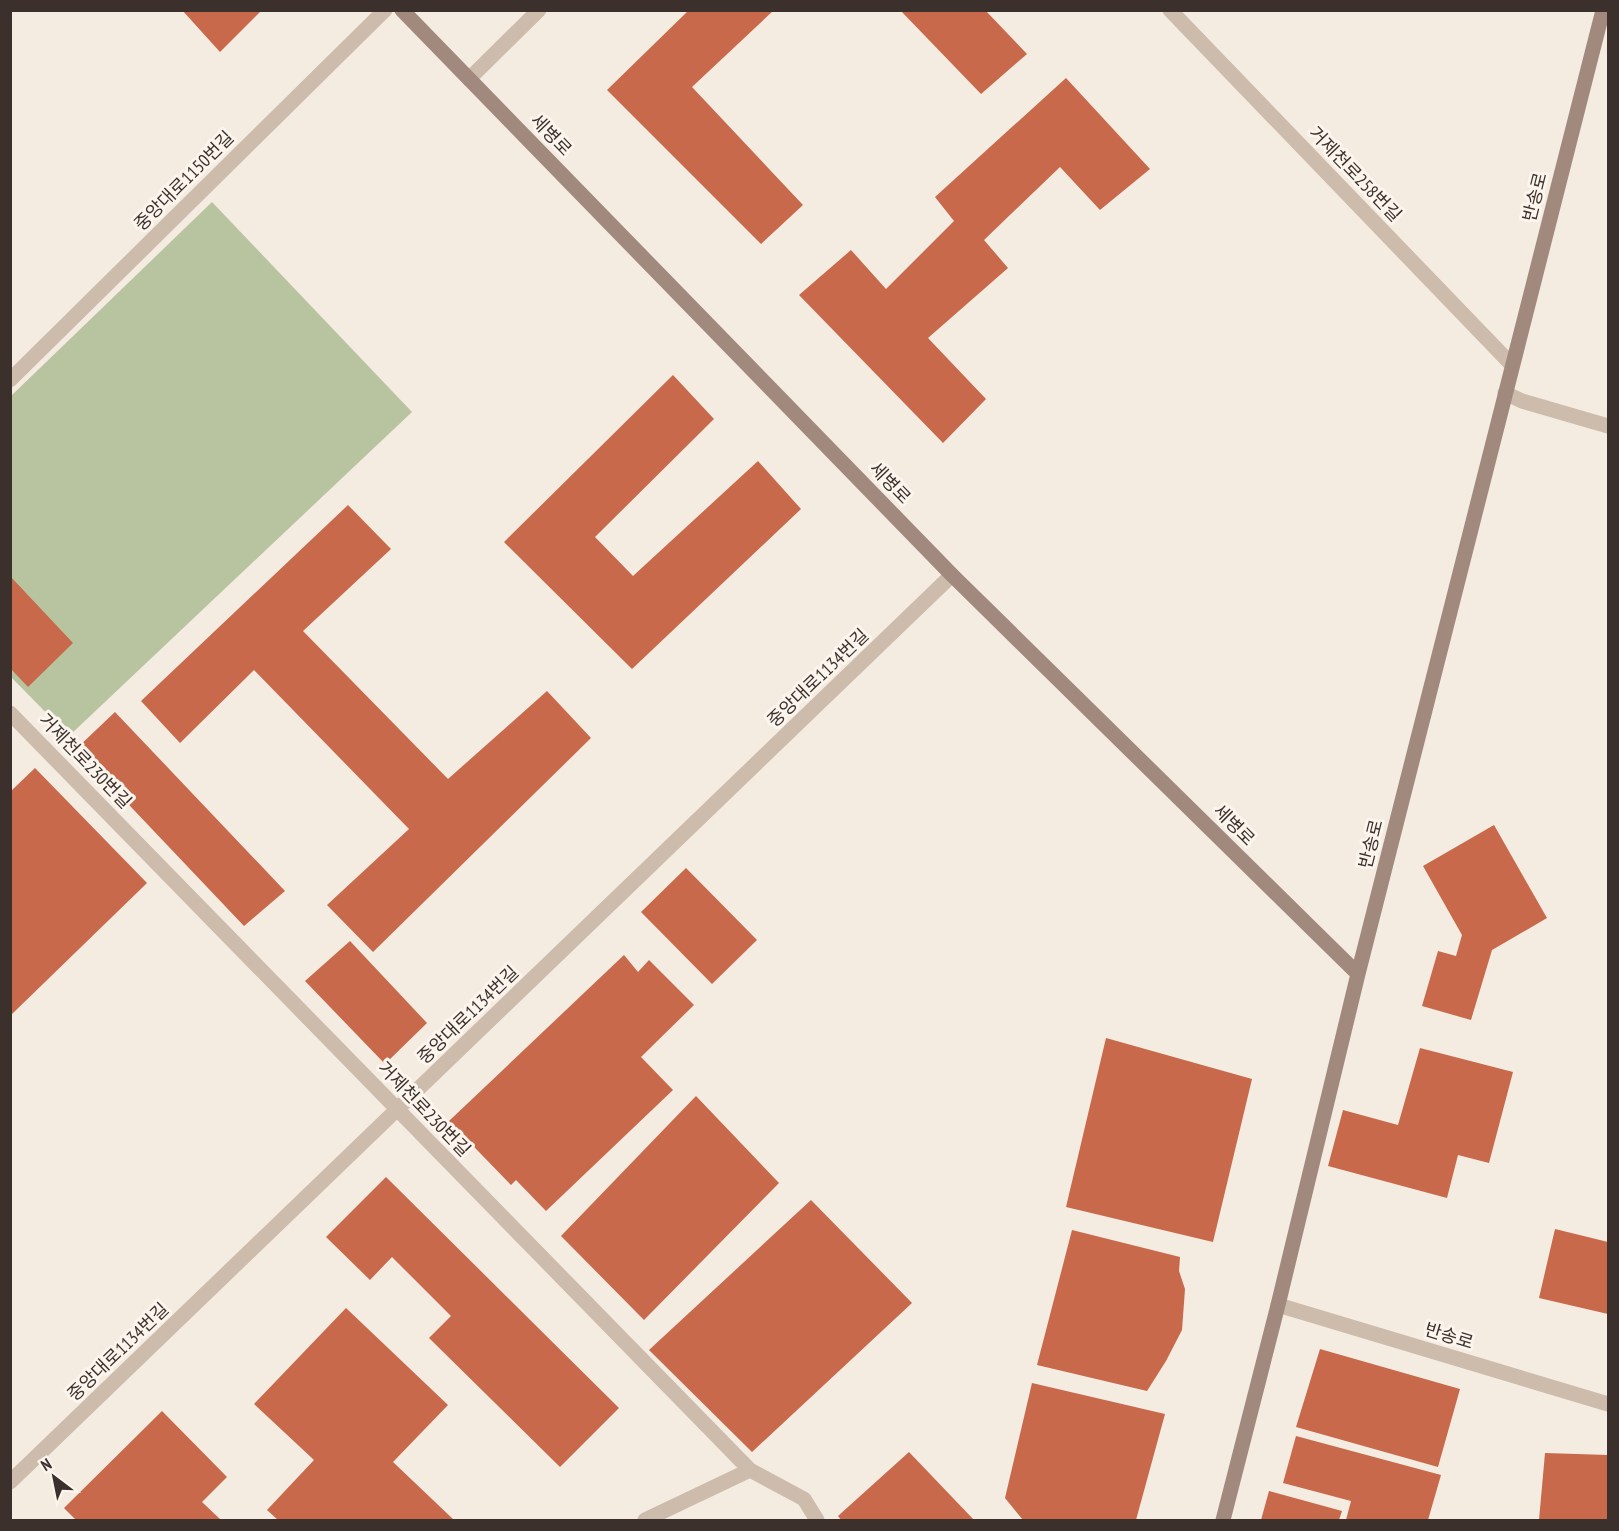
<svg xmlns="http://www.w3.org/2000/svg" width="1619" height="1531" font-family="'PT Sans Narrow','Noto Sans KR',sans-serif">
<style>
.green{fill:#b8c4a0}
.building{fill:#c8694b}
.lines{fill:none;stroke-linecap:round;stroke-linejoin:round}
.street{stroke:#cdbbac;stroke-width:15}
.secondary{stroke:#a18a7d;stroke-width:15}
.labels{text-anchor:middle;stroke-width:6;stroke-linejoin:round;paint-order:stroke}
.street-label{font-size:18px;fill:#3b302b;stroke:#fbf5ee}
</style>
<rect width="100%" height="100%" fill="#f4ebe1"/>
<path class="green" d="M 212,202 L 412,412 L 69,736 L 11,677 L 11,396 Z"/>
<path class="building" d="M 182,10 L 262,10 L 220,52 Z
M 689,10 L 774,10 L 692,87 L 803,205 L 761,244 L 607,90 Z
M 900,10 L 985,10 L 1027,54 L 981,94 Z
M 1066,78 L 1150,169 L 1100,210 L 1060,167 L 984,240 L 1008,268 L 928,338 L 986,399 L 943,443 L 799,295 L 851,250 L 886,289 L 954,221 L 935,197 Z
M 673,375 L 714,419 L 595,537 L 633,576 L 758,461 L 801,509 L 632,669 L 504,542 Z
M 348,505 L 391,549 L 303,631 L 448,779 L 547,691 L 591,738 L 373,952 L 327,905 L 409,829 L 254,670 L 180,743 L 141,701 Z
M 10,576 L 73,643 L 28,687 L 10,668 Z
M 115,712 L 285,891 L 244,926 L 76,749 Z
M 35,768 L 147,883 L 10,1016 L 10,792 Z
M 1494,825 L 1547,918 L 1492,950 L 1471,1020 L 1422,1006 L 1438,951 L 1456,956 L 1462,935 L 1423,866 Z
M 686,868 L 757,940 L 712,984 L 641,912 Z
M 350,941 L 427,1023 L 385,1064 L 305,981 Z
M 624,955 L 638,972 L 649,960 L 694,1005 L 641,1057 L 673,1090 L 546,1211 L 516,1180 L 511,1185 L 449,1121 Z
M 1106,1038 L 1252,1079 L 1213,1242 L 1066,1207 Z
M 1420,1048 L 1513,1072 L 1489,1163 L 1458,1155 L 1447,1198 L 1328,1166 L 1343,1110 L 1398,1125 Z
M 696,1096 L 779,1183 L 644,1320 L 561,1236 Z
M 386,1177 L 619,1408 L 560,1467 L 429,1338 L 451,1316 L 392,1257 L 370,1280 L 326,1237 Z
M 811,1200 L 912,1303 L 752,1452 L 649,1350 Z
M 1555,1229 L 1608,1242 L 1608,1314 L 1539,1298 Z
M 1072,1230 L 1180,1257 L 1179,1271 L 1185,1289 L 1182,1330 L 1166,1361 L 1147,1391 L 1037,1365 Z
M 346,1308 L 448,1405 L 393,1462 L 454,1520 L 278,1520 L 267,1510 L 314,1460 L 254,1404 Z
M 1320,1349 L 1460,1389 L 1438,1467 L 1296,1427 Z
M 1032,1383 L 1165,1414 L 1136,1520 L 1023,1520 L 1005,1498 Z
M 162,1411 L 227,1477 L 202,1502 L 221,1520 L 76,1520 L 64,1508 Z
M 1296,1436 L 1441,1475 L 1428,1520 L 1346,1520 L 1351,1501 L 1283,1483 Z
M 909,1452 L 974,1520 L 841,1520 L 838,1516 Z
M 1545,1453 L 1608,1455 L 1608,1520 L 1539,1520 Z
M 1269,1491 L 1342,1511 L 1339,1520 L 1261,1520 Z"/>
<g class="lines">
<path class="street" d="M 1170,10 L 1512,365
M 469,79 L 539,10
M 10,380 L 385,10
M 1505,393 L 1522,401 L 1608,426
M 10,713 L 750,1470 L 804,1499 L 817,1520
M 1278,1305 L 1608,1404
M 10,1482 L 952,575
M 645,1520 L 750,1470"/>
<path class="secondary" d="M 402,10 L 952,575 L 1358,974
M 1223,1520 L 1278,1305 L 1358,974 L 1603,10"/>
</g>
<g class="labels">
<g class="street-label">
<text transform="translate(551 135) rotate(46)" y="6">세병로</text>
<text transform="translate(1355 174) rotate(46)" y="6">거제천로258번길</text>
<text transform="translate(184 181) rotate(-45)" y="6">중앙대로1150번길</text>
<text transform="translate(1535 197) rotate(-76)" y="6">반송로</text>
<text transform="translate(890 483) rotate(46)" y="6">세병로</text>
<text transform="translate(818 678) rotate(-44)" y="6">중앙대로1134번길</text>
<text transform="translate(85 761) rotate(46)" y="6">거제천로230번길</text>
<text transform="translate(1234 825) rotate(45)" y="6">세병로</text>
<text transform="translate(1371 844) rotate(-76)" y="6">반송로</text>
<text transform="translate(468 1015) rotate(-44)" y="6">중앙대로1134번길</text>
<text transform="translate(424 1109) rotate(46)" y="6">거제천로230번길</text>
<text transform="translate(1449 1336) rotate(17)" y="6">반송로</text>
<text transform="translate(118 1352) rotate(-44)" y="6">중앙대로1134번길</text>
</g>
</g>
<rect width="1619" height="1531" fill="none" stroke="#3b302b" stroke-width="24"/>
<g transform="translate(54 1477) rotate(328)" stroke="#fbf5ee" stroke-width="4.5" paint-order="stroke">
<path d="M0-4.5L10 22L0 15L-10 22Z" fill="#3b302b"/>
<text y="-9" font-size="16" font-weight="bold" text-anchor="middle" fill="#3b302b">N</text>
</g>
</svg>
